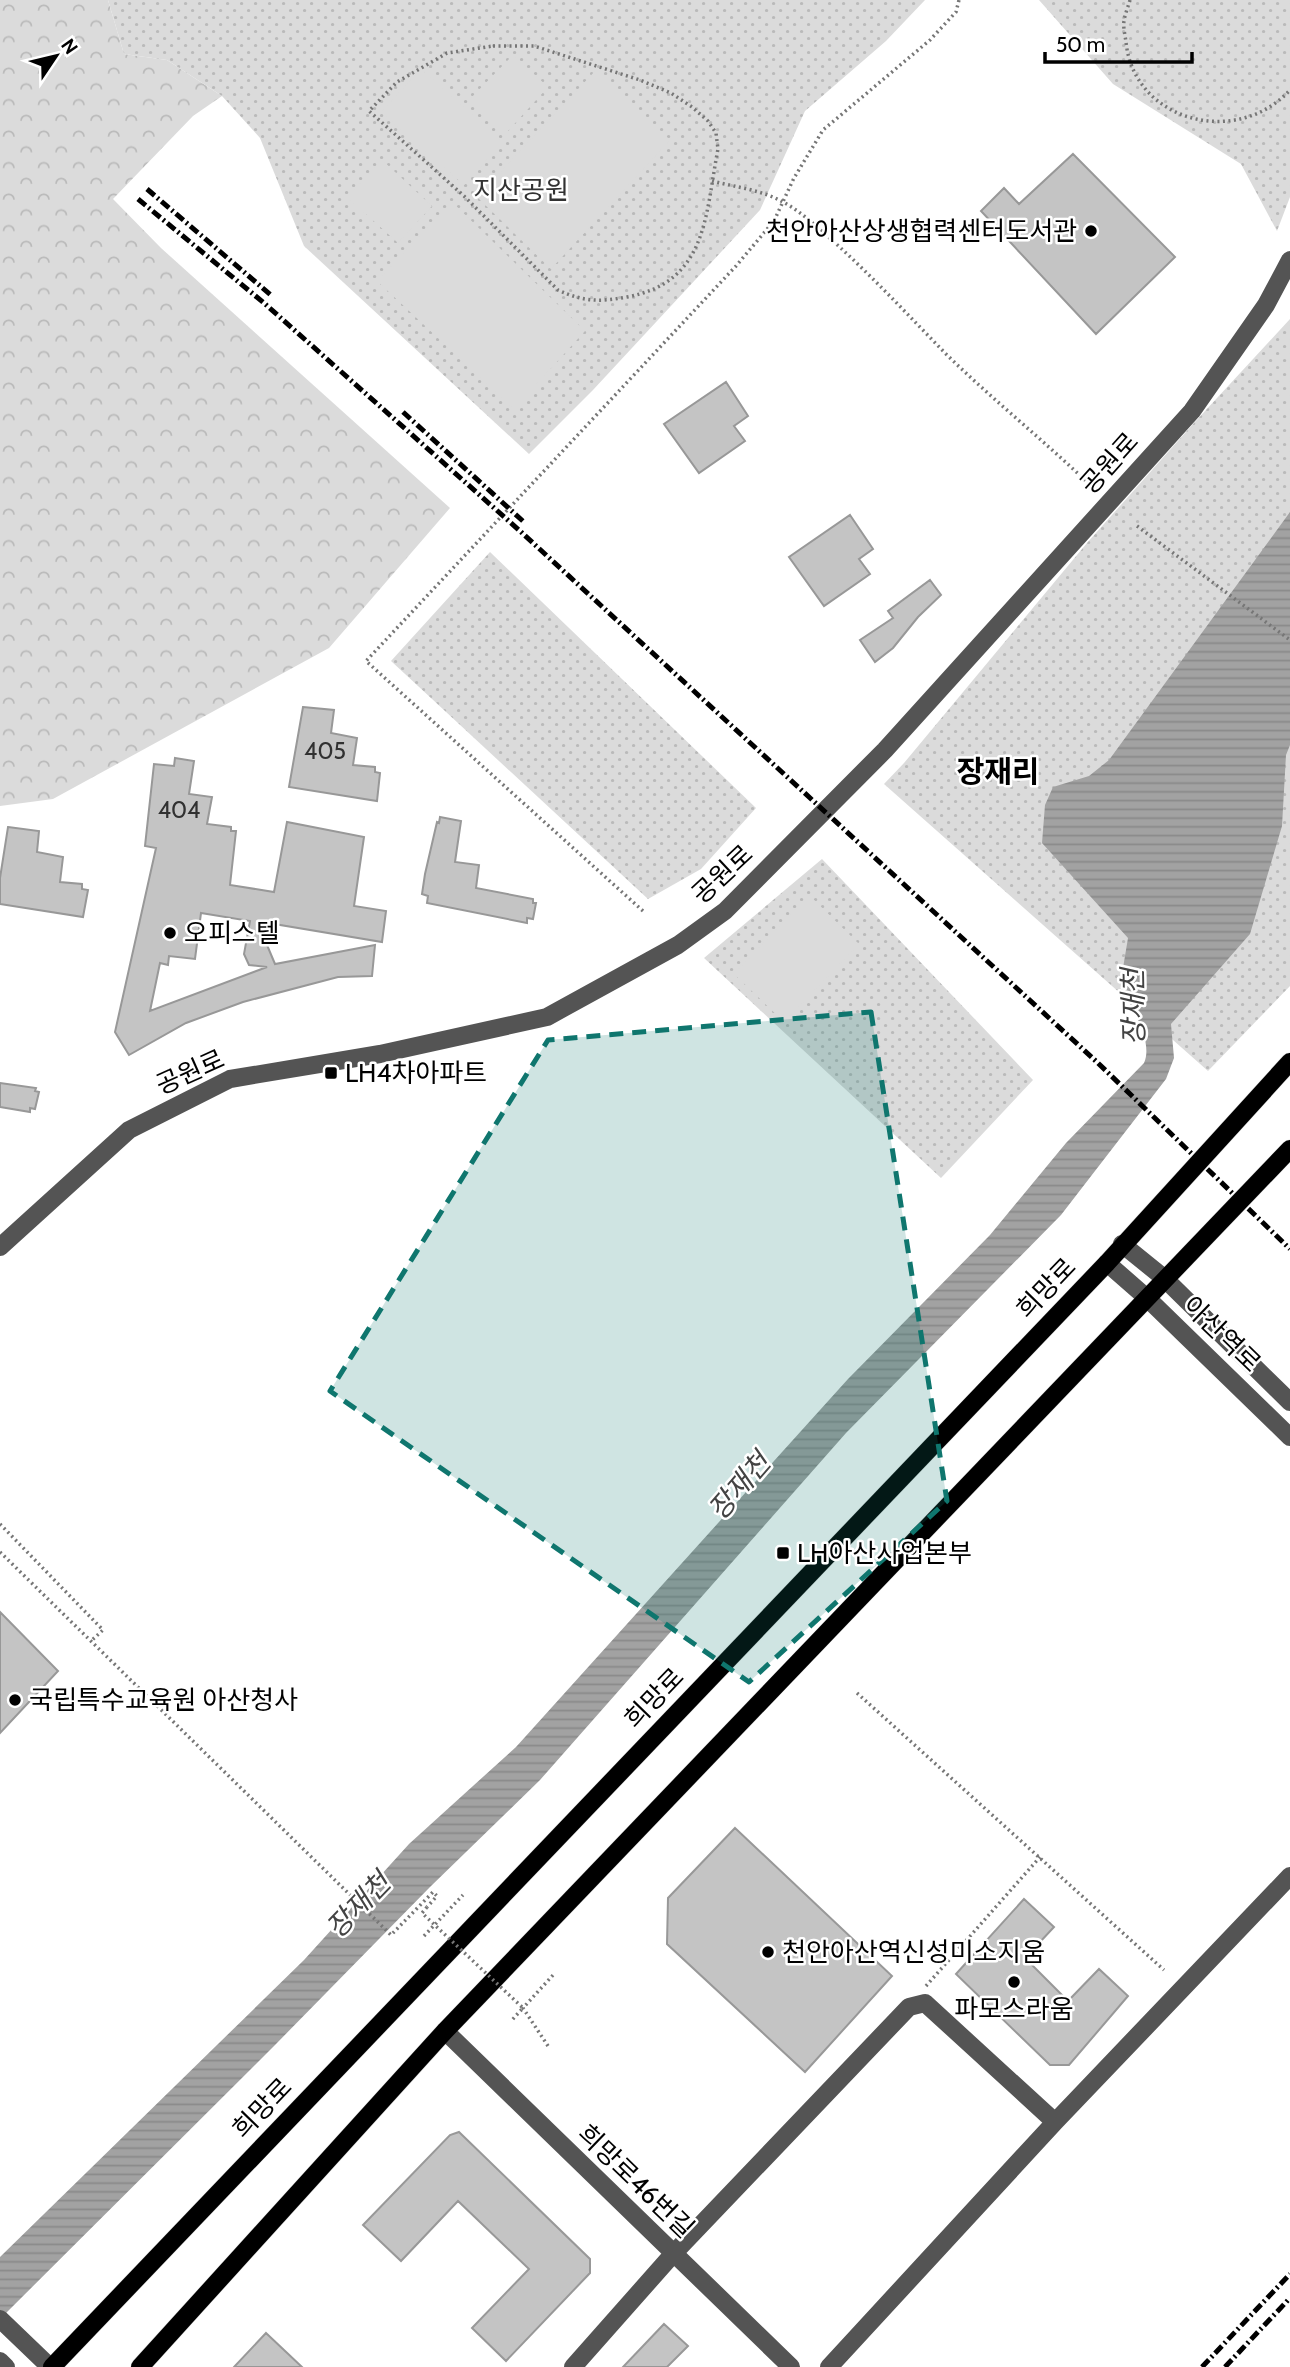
<svg xmlns="http://www.w3.org/2000/svg" width="1290" height="2367" font-family="Cabin,'Noto Sans KR',sans-serif">
<style>
.forest{fill:url(#forest-crowns)}
.park{fill:url(#park-dots)}
.pitch{fill:#dbdbdb}
.water{fill:url(#water-rules)}
.building{fill:#c4c4c4;stroke:#989898;stroke-width:2;fill-rule:evenodd}
.lines{fill:none;stroke-linecap:round;stroke-linejoin:round}
.major-casing{stroke:#dbdbdb;stroke-width:19}
.path{stroke:#767676;stroke-width:3.5;stroke-dasharray:2 3.5;stroke-linecap:butt}
.minor{stroke:#545454;stroke-width:18}
.major{stroke:#000;stroke-width:18}
.rail{stroke:#000;stroke-width:5;stroke-dasharray:10 3.5 2 3.5;stroke-linecap:butt}
.path-bridge{stroke:#767676;stroke-width:3.5;stroke-dasharray:2 3.5;stroke-linecap:butt}
.marked{fill:#0f766e;fill-opacity:0.2;stroke:#0f766e;stroke-width:5;stroke-dasharray:14 9;stroke-linejoin:round}
.poi-dot{fill:#000;stroke:#fff;stroke-width:2.5}
.labels{text-anchor:middle;stroke-width:5;stroke-linejoin:round;paint-order:stroke}
.number-label{font-size:23px;fill:#313131}
.park-label{font-size:26px;fill:#323232;stroke:#fff}
.poi-label{font-size:26px;fill:#000;stroke:#fff;text-anchor:start}
.street-label{font-size:26px;fill:#000;stroke:#fff}
.water-label{font-size:28px;font-style:italic;fill:#434343;stroke:#fff}
.quarter-label{font-size:30px;font-weight:bold;fill:#000;stroke:#fff}
</style>
<defs>
<pattern id="forest-crowns" width="20" height="18" patternUnits="userSpaceOnUse" patternTransform="scale(1.75)"><rect width="20" height="18" fill="#dbdbdb"/><path d="M2 6a3 3 0 1 1 6 0M12 15a3 3 0 1 1 6 0" fill="none" stroke="#bababa"/></pattern>
<pattern id="park-dots" width="8" height="8" patternUnits="userSpaceOnUse" patternTransform="scale(1.75)"><rect width="8" height="8" fill="#dbdbdb"/><path d="M2 2h.1M6 6h.1" fill="none" stroke="#bababa" stroke-width="1.8" stroke-linecap="round"/></pattern>
<pattern id="water-rules" width="6" height="5" patternUnits="userSpaceOnUse" patternTransform="scale(1.75)"><rect width="6" height="5" fill="#a2a2a2"/><path d="M0 2.5h6" fill="none" stroke="#8a8a8a"/></pattern>
</defs>
<rect width="100%" height="100%" fill="#fff"/>
<path class="forest" d="M 0,0 L 108,0 L 124,54 L 167,60 L 222,96 L 193,116 L 113,199 L 161,248 L 450,508 L 329,648 L 53,799 L 0,806 Z"/>
<path class="park" d="M 108,0 L 925,0 L 886,41 L 805,111 L 760,210 L 593,390 L 529,454 L 304,246 L 260,138 L 222,96 L 167,60 L 124,54 Z
M 1039,0 L 1290,0 L 1290,197 L 1277,231 L 1241,164 L 1113,84 Z
M 1290,319 L 1290,986 L 1208,1071 L 884,784 L 904,763 L 1087,543 L 1193,424 Z
M 490,552 L 756,808 L 701,869 L 648,899 L 391,661 Z
M 822,859 L 1033,1080 L 941,1178 L 704,958 Z"/>
<path class="pitch" d="M 513,55 L 548,87 L 507,132 L 471,98 Z
M 421,69 L 503,142 L 464,185 L 381,112 Z
M 596,70 L 670,140 L 551,269 L 477,197 Z
M 382,160 L 432,206 L 398,243 L 347,197 Z
M 452,202 L 585,331 L 514,409 L 377,281 Z
M 809,895 L 859,944 L 784,1022 L 734,974 Z"/>
<path class="water" d="M 1290,512 L 1290,745 L 1286,755 L 1282,826 L 1250,934 L 1171,1024 L 1174,1058 L 1166,1079 L 1061,1215 L 846,1433 L 540,1780 L 430,1887 L 276,2044 L 0,2319 L 0,2257 L 304,1960 L 409,1844 L 516,1747 L 848,1379 L 990,1235 L 1066,1143 L 1144,1063 C 1154,1041 1130,1004 1120,986 L 1128,938 L 1042,843 L 1045,805 L 1053,787 L 1089,776 L 1109,760 Z"/>
<path class="building" d="M 1073,154 L 1175,257 L 1096,334 L 981,211 L 1004,188 L 1019,204 Z
M 726,382 L 748,416 L 734,426 L 745,441 L 699,473 L 664,424 Z
M 850,515 L 873,549 L 859,559 L 870,574 L 824,606 L 789,557 Z
M 930,580 L 941,595 L 918,617 L 893,648 L 875,662 L 860,640 L 893,618 L 888,611 Z
M 303,707 L 334,710 L 331,733 L 357,738 L 353,765 L 375,767 L 375,772 L 380,773 L 377,801 L 289,787 Z
M 175,758 L 194,761 L 189,794 L 212,797 L 207,824 L 231,827 L 231,831 L 236,831 L 230,885 L 274,892 L 287,822 L 364,837 L 354,906 L 386,911 L 382,942 L 268,923 L 267,945 L 275,964 L 375,945 L 372,976 L 338,977 L 243,1002 L 186,1023 L 129,1055 L 115,1032 L 156,848 L 145,846 L 154,764 L 174,766 ZM 201,913 L 250,921 L 244,954 L 249,965 L 267,967 L 150,1011 L 160,963 L 168,965 L 169,956 L 195,959 Z
M 440,817 L 461,821 L 455,862 L 479,865 L 476,888 L 533,899 L 533,903 L 536,903 L 533,919 L 527,918 L 527,923 L 427,903 L 428,896 L 422,894 L 425,874 L 437,822 L 439,823 Z
M 8,827 L 39,831 L 37,852 L 63,857 L 60,882 L 82,884 L 82,889 L 88,890 L 83,917 L 0,904 L 0,878 Z
M 0,1083 L 36,1088 L 35,1091 L 39,1092 L 35,1109 L 30,1108 L 30,1112 L 0,1107 Z
M 0,1612 L 58,1671 L 0,1733 Z
M 735,1828 L 892,1976 L 805,2072 L 667,1944 L 668,1898 Z
M 1024,1899 L 1054,1927 L 1025,1958 L 1068,2001 L 1099,1969 L 1128,1996 L 1069,2065 L 1050,2065 L 956,1974 Z
M 459,2132 L 590,2259 L 590,2273 L 506,2361 L 472,2328 L 529,2269 L 458,2201 L 401,2261 L 363,2225 L 450,2135 Z
M 664,2324 L 688,2346 L 667,2367 L 623,2367 Z
M 266,2333 L 302,2367 L 234,2367 Z"/>
<g class="lines">
<defs>
<path id="major" d="M 52,2367 L 1107,1263 L 1290,1062
M 140,2367 L 445,2031 L 1290,1149"/>
</defs>
<use href="#major" class="major-casing"/>
<path class="path" d="M 1130,0 C 1128,7 1125,14 1124,21 C 1123,27 1125,35 1126,42 C 1134,122 1237,148 1290,90
M 493,46 L 534,46 L 640,80 L 671,93 L 692,107 L 708,121 L 716,133 L 718,149 C 705,215 708,282 627,297 C 600,302 584,302 558,290 L 464,196 L 369,111 L 397,82 L 447,53 Z
M 712,181 C 735,187 762,190 783,202 C 802,212 818,228 833,241 C 873,277 909,316 946,354 C 992,399 1042,439 1088,483
M 1137,526 L 1290,640
M 643,911 L 366,661 L 736,266 L 774,221 L 794,178 L 823,130 L 930,40 L 956,12 L 959,0
M 0,1524 L 103,1630 L 91,1641
M 0,1552 L 391,1935 L 433,1892 L 437,1896 L 427,1907
M 857,1693 L 1164,1970
M 424,1936 L 463,1895
M 926,1986 L 1040,1857
M 548,2046 L 523,2008 L 554,1974"/>
<path class="minor" d="M 1122,1244 L 1164,1278 L 1290,1402
M 0,1247 L 129,1130 L 230,1079 L 380,1054 L 547,1017 L 678,945 L 725,911 L 885,750 L 1192,411 L 1266,305 L 1290,260
M 1107,1263 L 1147,1298 L 1290,1437
M 445,2031 L 791,2367
M 0,2319 L 50,2367
M 0,2361 L 6,2367
M 573,2367 L 673,2254 L 909,2007 L 925,2003 L 1055,2122
M 829,2367 L 1055,2122 L 1290,1876"/>
<use href="#major" class="major"/>
<path class="rail" d="M 147,189 L 272,296
M 138,199 L 264,303 L 520,531 L 1098,1063 L 1290,1249
M 403,412 L 525,523
M 1202,2367 L 1290,2274
M 1225,2367 L 1290,2298"/>
<path class="path-bridge" d="M 427,1907 L 422,1913 L 523,2008 L 512,2020"/>
</g>
<path class="marked" d="M 871,1012 L 947,1501 L 749,1682 L 330,1391 L 548,1040 Z"/>
<g class="poi-dot">
<circle cx="1091" cy="231" r="7"/>
<circle cx="170" cy="933" r="7"/>
<rect x="324" y="1066" width="14" height="14" rx="3.5"/>
<rect x="776" y="1546" width="14" height="14" rx="3.5"/>
<circle cx="15" cy="1700" r="7"/>
<circle cx="768" cy="1952" r="7"/>
<circle cx="1014" cy="1982" r="7"/>
</g>
<g class="labels">
<g class="number-label">
<text x="325" y="759">405</text>
<text x="179" y="818">404</text>
</g>
<g class="park-label">
<text x="521" y="199">지산공원</text>
</g>
<g class="poi-label">
<text x="1077" y="240" text-anchor="end">천안아산상생협력센터도서관</text>
<text x="184" y="942">오피스텔</text>
<text x="345" y="1082">LH4차아파트</text>
<text x="797" y="1562">LH아산사업본부</text>
<text x="29" y="1709">국립특수교육원 아산청사</text>
<text x="782" y="1961">천안아산역신성미소지움</text>
<text x="1014" y="2018" text-anchor="middle">파모스라움</text>
</g>
<g class="street-label">
<text transform="translate(1109 463) rotate(-48)" y="9">공원로</text>
<text transform="translate(722 874) rotate(-43)" y="9">공원로</text>
<text transform="translate(190 1072) rotate(-24)" y="9">공원로</text>
<text transform="translate(1046 1288) rotate(-46)" y="9">희망로</text>
<text transform="translate(1222 1334) rotate(44)" y="9">아산역로</text>
<text transform="translate(654 1698) rotate(-46)" y="9">희망로</text>
<text transform="translate(262 2108) rotate(-46)" y="9">희망로</text>
<text transform="translate(636 2181) rotate(44)" y="9">희망로46번길</text>
</g>
<g class="water-label">
<text transform="translate(1133 1007) rotate(-91)" y="10">장재천</text>
<text transform="translate(739 1486) rotate(-49)" y="10">장재천</text>
<text transform="translate(358 1905) rotate(-46)" y="10">장재천</text>
</g>
<g class="quarter-label">
<text x="998" y="782">장재리</text>
</g>
</g>
<g transform="translate(56 56) rotate(55)" stroke="#ffffff" stroke-width="5" paint-order="stroke">
<path d="M0-5L12 26L0 18L-12 26Z" fill="#000000"/>
<text y="-10" font-size="19" font-weight="bold" text-anchor="middle" fill="#000000">N</text>
</g>
<path d="M1045 52v10h147v-10" fill="none" stroke="#000000" stroke-width="3.5"/>
<text x="1056" y="52" font-size="21" fill="#000000" stroke="#ffffff" stroke-width="5" paint-order="stroke">50 m</text>
</svg>
